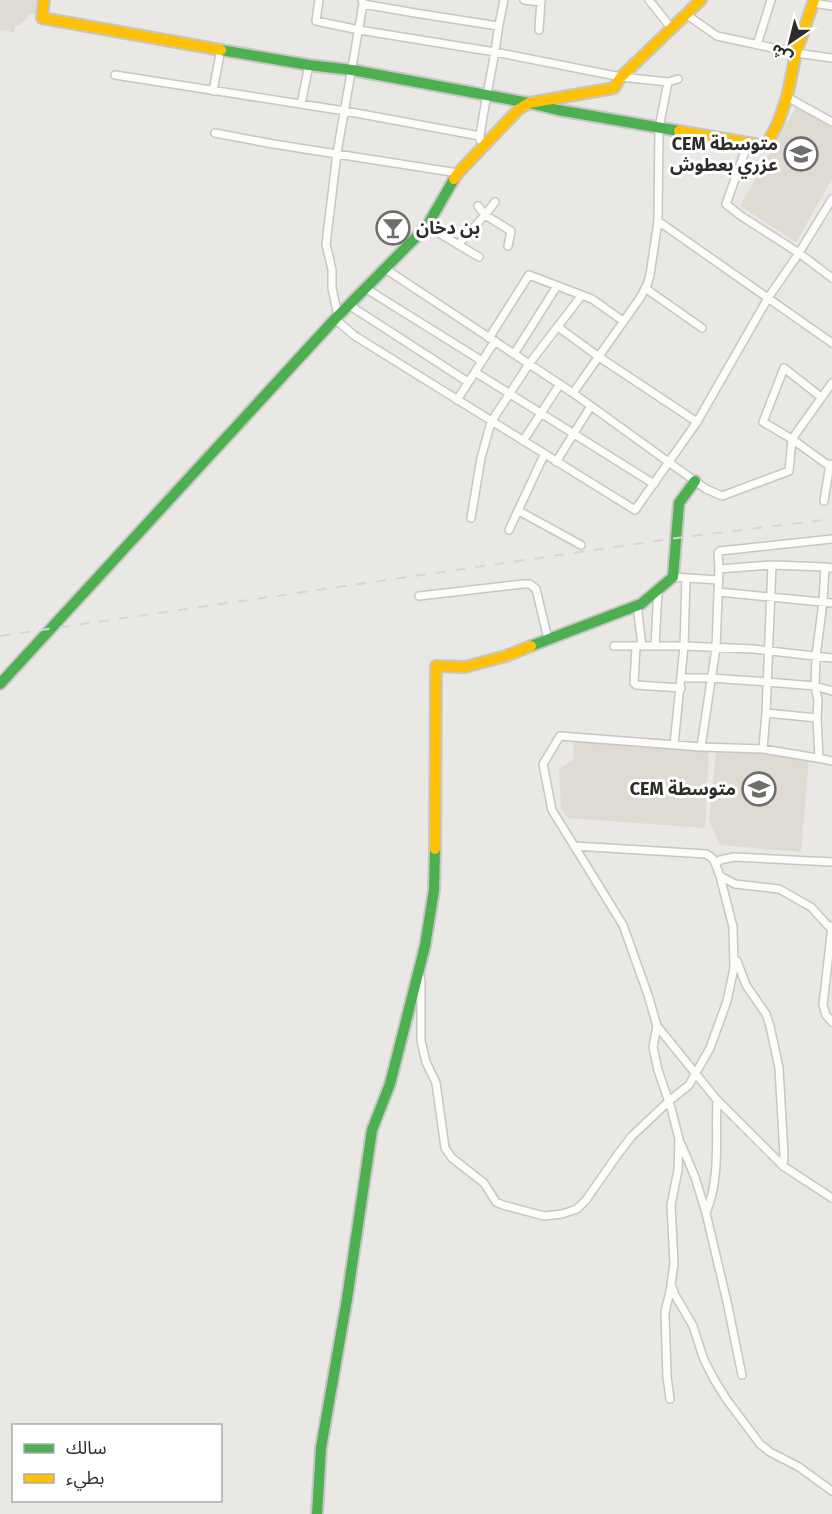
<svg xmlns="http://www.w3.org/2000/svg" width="832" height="1514" font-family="'Fira Sans','Noto Sans Arabic',sans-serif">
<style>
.built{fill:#dfdad2}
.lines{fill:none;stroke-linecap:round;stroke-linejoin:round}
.street-casing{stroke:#c8c6c4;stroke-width:10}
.fast-casing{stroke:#c8c6c4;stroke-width:14}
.slow-casing{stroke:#c8c6c4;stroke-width:14}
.street{stroke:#fcfcfb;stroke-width:7}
.fast{stroke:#4caf50;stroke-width:10}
.slow{stroke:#ffc107;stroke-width:10}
.rail{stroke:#d6d5d5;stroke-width:2;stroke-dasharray:10 10;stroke-linecap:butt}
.labels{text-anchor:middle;stroke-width:6;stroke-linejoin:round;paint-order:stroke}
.poi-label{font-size:18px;font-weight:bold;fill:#2d2c2a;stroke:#fff;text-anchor:end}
</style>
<rect width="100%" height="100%" fill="#eae8e5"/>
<path class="built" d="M 0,0 L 39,0 L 38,11 L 36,14 L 28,14 L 28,18 L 19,25 L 15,25 L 15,31 L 13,33 L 10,32 L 9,31 L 0,30 Z
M 796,107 L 832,128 L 832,179 L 796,242 L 740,206 Z
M 573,737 L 709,751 L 705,828 L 568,818 L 561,807 L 559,769 L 574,759 Z
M 716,750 L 809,757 L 801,852 L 720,845 L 709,820 Z"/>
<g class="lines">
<defs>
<path id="street" d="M 319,0 L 316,21 L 359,30 L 495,52 L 621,77 L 668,82 L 678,79
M 524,0 L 541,2
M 649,0 L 672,29
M 813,3 L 832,6
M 363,4 L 415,13 L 498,26
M 687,15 L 717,36 L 796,53 L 832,58
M 539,30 L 541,0
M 757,45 L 771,0
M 115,75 L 345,111 L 480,136
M 213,91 L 221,49
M 787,97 L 832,122
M 301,104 L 309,65
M 215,133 L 273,144 L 458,173
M 480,140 L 480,136 C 484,107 490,80 495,51 C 497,34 500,17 504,0
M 748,143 L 726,204 L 741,216 L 799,253 L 832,278
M 478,206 L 485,215 L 511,231 L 508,246
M 658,221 L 832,343
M 427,226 L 479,257
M 458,245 L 485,215 L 495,202
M 384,268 L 573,393 L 706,489 L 722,496 L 789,471 L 792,439 L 832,383
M 365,288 L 482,361
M 645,288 L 702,328
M 349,305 L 468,382
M 338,316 L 332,288 L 332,270 L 326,244 L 337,153 L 363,4 L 362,0
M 335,319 L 355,336 L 635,510 L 697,422 L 768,298 L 799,253 L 832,199
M 558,327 L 599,357 L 697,422
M 489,338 L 529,275 L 592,299 L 623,321
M 514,354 L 557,286
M 475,372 L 654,484
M 573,393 L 640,298 L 647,285 L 650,275 L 658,221 L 659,128 L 668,82
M 821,397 L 784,368 L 763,422 L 792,439 L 832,468
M 457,400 L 495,341
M 523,441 L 560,384
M 556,462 L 591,406
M 824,501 L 830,464
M 519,511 L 581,545
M 471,518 L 481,458 L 491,422 L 529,364 L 582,295
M 509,530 L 544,455
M 825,567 L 772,565 L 719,569 L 716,648 L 701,747 L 763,749 L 823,759 L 832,761
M 719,569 L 718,553 L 720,551 L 832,539
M 673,577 L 718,580
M 718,592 L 832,603
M 419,596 L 523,584 L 530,584 L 536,589 L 548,639
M 637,605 L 642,646
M 614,646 L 684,646 L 753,649 L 832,658
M 636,646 L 634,683 L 636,685 L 681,688
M 655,646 L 658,589
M 682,678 L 711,678 L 767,682 L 815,686 L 832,691
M 766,713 L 817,718
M 674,745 L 684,646 L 686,578
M 701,747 L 560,736 L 543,764 L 552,810 L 623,925 L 648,995 L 657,1026 L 717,1100 L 783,1166 L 832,1198
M 763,749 L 766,713 L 772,565
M 819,758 L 817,718 L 818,700 L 815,686 L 816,656 L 823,602 L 825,567 L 832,568
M 574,846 L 706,854 C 716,858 716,867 720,876 L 735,884 L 779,889 L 811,907 L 831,929
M 716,864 L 720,860 L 734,857 L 832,862
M 832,926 L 823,1005 L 826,1015 L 832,1022
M 737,961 L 746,985 L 766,1014 L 770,1026 L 779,1068 L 784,1155 L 783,1166
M 420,976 L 421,982 L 421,1041 L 426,1062 L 436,1083 L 445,1148 L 452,1158 L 484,1183 L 496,1202 L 503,1205 L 544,1216 L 562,1214 L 577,1209 L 586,1200 L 618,1154 L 632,1136 L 669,1101 L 689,1085 L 710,1048 L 727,1001 L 734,968 L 733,927 L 720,876
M 657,1026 L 653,1047 L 658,1070 L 671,1108 L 679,1139 L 678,1170 L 671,1205 L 674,1264 L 671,1284 L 675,1295 L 693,1326 L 704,1360 L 715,1381 L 727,1400 L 760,1444 L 770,1452 L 799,1467 L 832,1491
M 681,1144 L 695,1177 L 706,1213 L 727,1302 L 742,1375
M 706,1213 C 721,1176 715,1138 717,1100
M 670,1399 L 667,1377 L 665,1312 L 671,1287"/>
<path id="fast" d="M 221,50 L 309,65 L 352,70 L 529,103 L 558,110 L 679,131
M 531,646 L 641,604 L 673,577 L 679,503 L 695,481
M 0,684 L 335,319 L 427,226 L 454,179
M 317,1514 L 321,1448 L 347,1299 L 372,1130 L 390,1084 L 425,946 L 434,890 L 435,849"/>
<path id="slow" d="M 44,0 L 42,18 L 221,50
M 679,131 L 766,146 L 778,123 L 787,97 L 796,53 L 814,0
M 454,179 L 458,173 L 519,109 L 529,103 L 614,88 L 621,77 L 701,0
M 435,849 L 436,666 L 465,667 L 506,656 L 531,646"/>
</defs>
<use href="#street" class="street-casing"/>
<use href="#fast" class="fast-casing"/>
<use href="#slow" class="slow-casing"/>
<use href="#street" class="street"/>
<use href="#fast" class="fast"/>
<use href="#slow" class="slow"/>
<path class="rail" d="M 0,636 L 677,538 L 832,519"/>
</g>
<defs>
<symbol id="school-ring" viewBox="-11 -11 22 22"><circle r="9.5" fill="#fff" stroke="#6f6e6b" stroke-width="1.5"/><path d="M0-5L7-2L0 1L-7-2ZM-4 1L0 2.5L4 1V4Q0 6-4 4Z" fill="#6f6e6b"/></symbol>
<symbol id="bar-ring" viewBox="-11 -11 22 22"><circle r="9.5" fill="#fff" stroke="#6f6e6b" stroke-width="1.5"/><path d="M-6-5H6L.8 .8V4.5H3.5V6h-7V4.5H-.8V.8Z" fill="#6f6e6b"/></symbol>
</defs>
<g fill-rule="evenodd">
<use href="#school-ring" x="782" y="135" width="38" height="38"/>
<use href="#bar-ring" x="374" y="209" width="38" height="38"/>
<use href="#school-ring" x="740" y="770" width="38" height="38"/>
</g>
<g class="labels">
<g class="poi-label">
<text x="778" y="150">CEM متوسطة<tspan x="778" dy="21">عزري بعطوش</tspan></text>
<text x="416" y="234" text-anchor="start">بن دخان</text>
<text x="736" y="795">CEM متوسطة</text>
</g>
</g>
<rect x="12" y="1424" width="210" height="78" fill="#ffffff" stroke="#ababaa" stroke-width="1.5"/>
<rect x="24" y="1444" width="30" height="9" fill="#4caf50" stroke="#ababaa" stroke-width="1.5"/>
<text x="66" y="1454" font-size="18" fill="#2d2c2a">سالك</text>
<rect x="24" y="1474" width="30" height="9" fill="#ffc107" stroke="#ababaa" stroke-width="1.5"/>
<text x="66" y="1484" font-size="18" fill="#2d2c2a">بطيء</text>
<g transform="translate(790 42) rotate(215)" stroke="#ffffff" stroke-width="4.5" paint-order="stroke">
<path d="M0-4.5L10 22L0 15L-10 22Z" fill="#2d2c2a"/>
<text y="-9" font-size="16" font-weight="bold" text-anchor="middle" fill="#2d2c2a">ش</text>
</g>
</svg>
